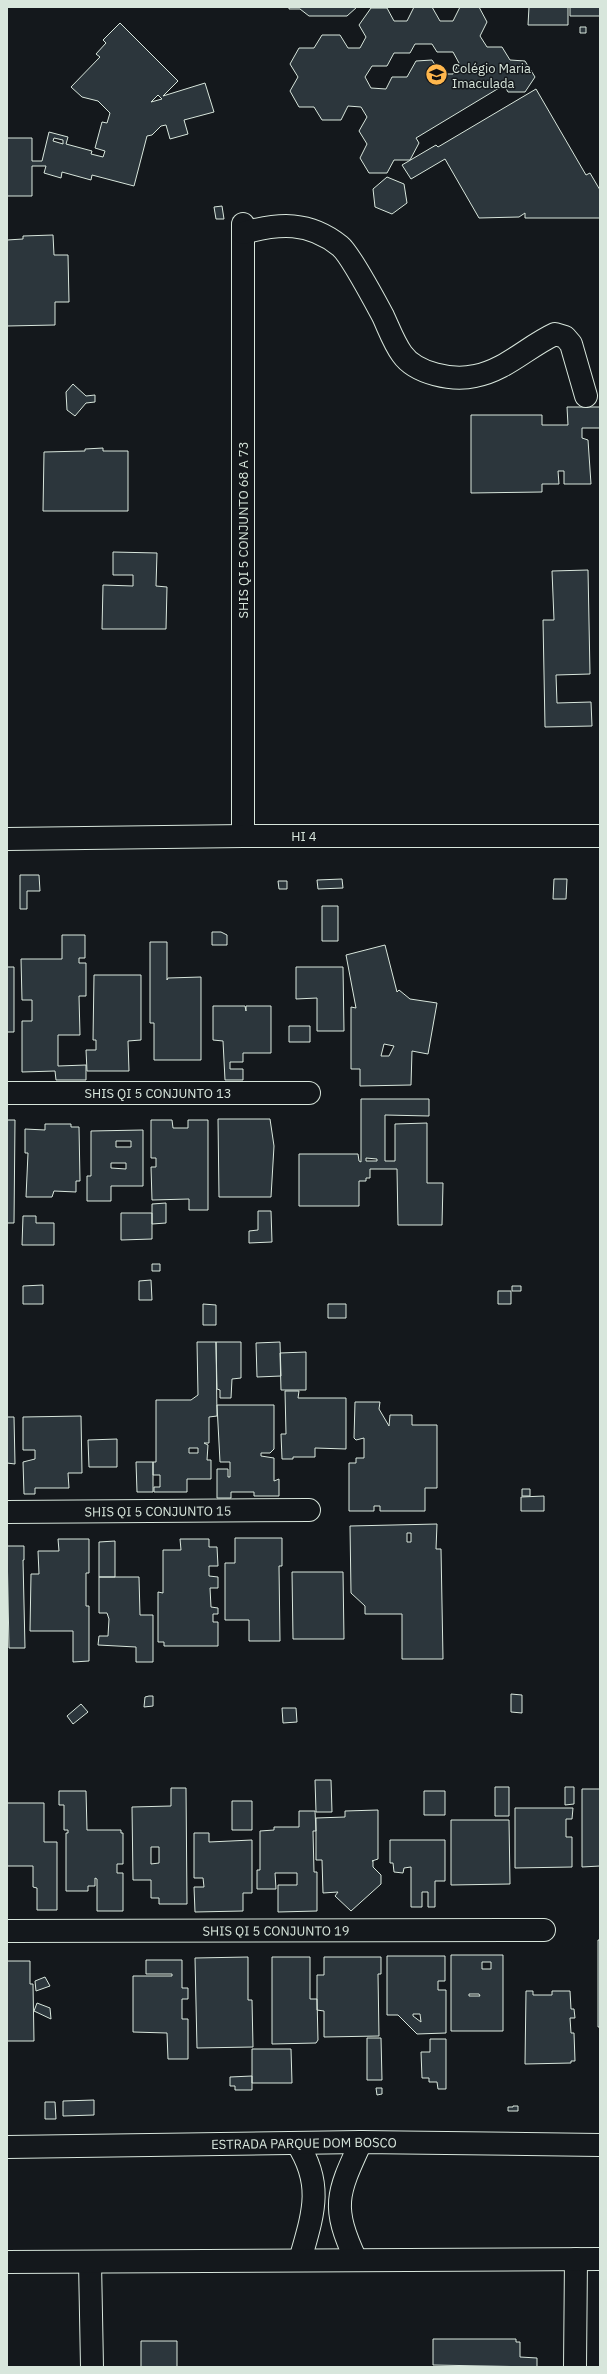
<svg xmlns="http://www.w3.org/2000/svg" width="607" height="2374" font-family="'IBM Plex Sans',sans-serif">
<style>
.building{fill:#2c363c;stroke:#d8e6dc;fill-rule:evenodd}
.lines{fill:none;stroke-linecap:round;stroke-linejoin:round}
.minor-casing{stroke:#d8e6dc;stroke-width:24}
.major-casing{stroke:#d8e6dc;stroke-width:24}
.minor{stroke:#14181c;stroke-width:22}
.major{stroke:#14181c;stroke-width:22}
.labels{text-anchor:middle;stroke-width:3;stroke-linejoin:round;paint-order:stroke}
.poi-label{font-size:13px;fill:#d8e6dc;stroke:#14181c;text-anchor:start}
.street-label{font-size:13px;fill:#d8e6dc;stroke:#14181c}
</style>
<rect width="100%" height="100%" fill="#14181c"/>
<path class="building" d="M 289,7 L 357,7 L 347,16 L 309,16 L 300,9 L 289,9 Z
M 414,7 L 432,7 L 440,21 L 453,21 L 460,7 L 479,7 L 487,22 L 480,36 L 487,47 L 502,47 L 510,60 L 525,61 L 535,77 L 525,92 L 508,92 L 504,85 L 416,138 L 419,143 L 410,160 L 394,160 L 387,173 L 369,173 L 360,158 L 367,144 L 359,131 L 367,117 L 361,107 L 348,106 L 341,120 L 322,120 L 314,107 L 299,107 L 290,91 L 298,77 L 290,64 L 299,48 L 314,48 L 322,35 L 340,35 L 348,48 L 360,48 L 366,37 L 359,25 L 371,8 L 387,8 L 394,21 L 407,21 ZM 415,44 L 432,44 L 437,52 L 453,52 L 459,63 L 453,74 L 441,74 L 432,60 L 416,61 L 407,77 L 392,77 L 386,89 L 371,88 L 365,77 L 372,66 L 387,66 L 394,53 L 410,53 Z
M 529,7 L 568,7 L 568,25 L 528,25 Z
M 570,7 L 600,7 L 600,16 L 570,16 Z
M 120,23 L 178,81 L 163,96 L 205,83 L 214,112 L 184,120 L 188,134 L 170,139 L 166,125 L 161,126 L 152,135 L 147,136 L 134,186 L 92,175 L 91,180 L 62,172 L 61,178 L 44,173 L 46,166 L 32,166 L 32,196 L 7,196 L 7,138 L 32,138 L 32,161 L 42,161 L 49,132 L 68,137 L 66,144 L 92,151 L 91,154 L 103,157 L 105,151 L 95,148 L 102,122 L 107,123 L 110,113 L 98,101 L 82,97 L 71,87 L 100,57 L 96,54 L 106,43 L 103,40 ZM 158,95 L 162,99 L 151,102 ZM 54,138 L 63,140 L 63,144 L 53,141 Z
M 580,27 L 586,27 L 586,33 L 580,33 Z
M 536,89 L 586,175 L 590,173 L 600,190 L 600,218 L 525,218 L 525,213 L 519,217 L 479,218 L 445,159 L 411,179 L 402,165 L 436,145 L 438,147 Z
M 387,177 L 404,184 L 407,203 L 392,214 L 375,207 L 373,189 Z
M 222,206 L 224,219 L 216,219 L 214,207 Z
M 53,235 L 54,255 L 68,255 L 69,302 L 55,302 L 55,325 L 7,326 L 7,240 L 23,239 L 23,236 Z
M 73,384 L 86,396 L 95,395 L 95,402 L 86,403 L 75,416 L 67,410 L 66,392 Z
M 567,407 L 600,407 L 600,428 L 582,428 L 582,438 L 588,440 L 591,484 L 564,484 L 564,471 L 558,471 L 559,484 L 542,484 L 542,492 L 471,493 L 471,415 L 542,415 L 542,425 L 568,425 Z
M 103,448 L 103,451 L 128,451 L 128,511 L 43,511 L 44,452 L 85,451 L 85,449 Z
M 113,552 L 157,553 L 156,586 L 167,587 L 166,629 L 102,629 L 103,585 L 133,586 L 133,575 L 113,575 Z
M 588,570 L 590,674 L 556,675 L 557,703 L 591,702 L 592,726 L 545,727 L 543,620 L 554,620 L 552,571 Z
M 20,875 L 39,875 L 40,891 L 27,891 L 27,909 L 20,909 Z
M 342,879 L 343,888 L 318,889 L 317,880 Z
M 554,879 L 567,879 L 566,899 L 553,899 Z
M 278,881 L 287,881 L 287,889 L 279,889 Z
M 322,906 L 338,906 L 338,941 L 322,941 Z
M 212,932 L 221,932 L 227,935 L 227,945 L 212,945 Z
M 62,935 L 85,935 L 85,958 L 79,958 L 79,963 L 86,963 L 86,996 L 79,996 L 80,1035 L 58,1035 L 58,1066 L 86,1065 L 86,1080 L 56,1080 L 55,1071 L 22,1072 L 22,1021 L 32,1021 L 32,1000 L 22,1000 L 21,959 L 62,959 Z
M 150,942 L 167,942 L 167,980 L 168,978 L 201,977 L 201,1060 L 154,1060 L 154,1023 L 150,1023 Z
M 385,945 L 397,992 L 399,990 L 410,999 L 437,1003 L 428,1054 L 412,1051 L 411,1085 L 360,1086 L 360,1069 L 351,1069 L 351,1007 L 356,1008 L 346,955 ZM 384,1044 L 394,1046 L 389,1056 L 381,1056 Z
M 7,967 L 14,967 L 14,1032 L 7,1032 Z
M 296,967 L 343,967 L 344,1031 L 317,1031 L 317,998 L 296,999 Z
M 94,975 L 141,975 L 141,1040 L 128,1041 L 129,1071 L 87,1071 L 86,1050 L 96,1050 L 96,1040 L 93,1040 Z
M 213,1006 L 245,1006 L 246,1011 L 246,1006 L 271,1006 L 271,1053 L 243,1053 L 243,1062 L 230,1062 L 230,1069 L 243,1069 L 243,1080 L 225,1080 L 223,1041 L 213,1040 Z
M 289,1026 L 310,1026 L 310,1042 L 289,1042 Z
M 361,1099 L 429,1099 L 429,1116 L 385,1115 L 385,1161 L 395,1161 L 395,1124 L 427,1123 L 427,1183 L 443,1183 L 442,1225 L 398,1225 L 397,1169 L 370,1169 L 370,1178 L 366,1178 L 366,1181 L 359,1181 L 359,1206 L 299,1206 L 299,1154 L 358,1154 L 359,1161 L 361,1162 ZM 366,1158 L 377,1159 L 377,1161 L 366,1161 Z
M 218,1119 L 270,1119 L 274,1146 L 271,1197 L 219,1197 Z
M 7,1120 L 15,1120 L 14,1223 L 7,1223 Z
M 151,1120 L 172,1120 L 173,1128 L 188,1128 L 188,1120 L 208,1120 L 208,1210 L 189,1210 L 189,1199 L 152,1200 L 151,1167 L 156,1167 L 156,1158 L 151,1158 Z
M 45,1124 L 71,1124 L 71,1127 L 79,1127 L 80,1181 L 76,1181 L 76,1192 L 54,1191 L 52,1197 L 26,1197 L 28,1153 L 25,1153 L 25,1129 L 45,1130 Z
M 143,1130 L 143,1186 L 111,1186 L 111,1201 L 87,1201 L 87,1176 L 91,1176 L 91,1131 ZM 116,1141 L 131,1141 L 131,1147 L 116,1147 ZM 111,1163 L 126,1163 L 126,1169 L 111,1168 Z
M 166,1203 L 166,1223 L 152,1224 L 152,1204 Z
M 258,1211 L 271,1211 L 272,1242 L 249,1243 L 249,1231 L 258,1230 Z
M 121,1213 L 152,1213 L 152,1239 L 121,1240 Z
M 23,1216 L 36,1216 L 36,1223 L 54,1223 L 54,1245 L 22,1245 Z
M 152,1264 L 160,1264 L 160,1271 L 152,1271 Z
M 151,1280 L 152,1300 L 139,1300 L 139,1281 Z
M 43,1285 L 43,1304 L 23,1304 L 23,1286 Z
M 512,1286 L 521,1286 L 521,1291 L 512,1291 Z
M 498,1291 L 511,1291 L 511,1304 L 498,1304 Z
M 203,1304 L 216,1305 L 216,1325 L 203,1325 Z
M 328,1304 L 346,1304 L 346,1318 L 328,1318 Z
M 197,1342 L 216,1342 L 217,1416 L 209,1417 L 209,1443 L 204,1443 L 208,1445 L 207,1460 L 211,1460 L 211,1479 L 187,1479 L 187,1492 L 154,1492 L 154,1487 L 160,1487 L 160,1475 L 153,1475 L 153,1462 L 156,1462 L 156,1400 L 191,1400 L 198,1395 ZM 189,1448 L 198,1448 L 198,1453 L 189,1453 Z
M 216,1342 L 241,1342 L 241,1378 L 232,1379 L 231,1398 L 220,1398 L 220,1390 L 217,1389 Z
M 280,1342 L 281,1376 L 257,1377 L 256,1343 Z
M 306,1352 L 306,1390 L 281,1390 L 280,1353 Z
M 285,1391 L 299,1391 L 298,1398 L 346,1398 L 346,1449 L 315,1448 L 315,1457 L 293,1457 L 293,1459 L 282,1459 L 281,1434 L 286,1434 Z
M 355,1402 L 380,1402 L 379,1409 L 389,1426 L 390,1415 L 412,1415 L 412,1425 L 437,1425 L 437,1488 L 425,1488 L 425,1511 L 380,1511 L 380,1506 L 374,1506 L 374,1511 L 349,1511 L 349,1463 L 356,1463 L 356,1458 L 364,1458 L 364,1438 L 356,1440 L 354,1438 Z
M 217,1405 L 274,1405 L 274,1449 L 270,1453 L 261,1453 L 261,1456 L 274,1458 L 274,1481 L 279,1479 L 279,1496 L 254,1496 L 254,1492 L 231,1492 L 231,1498 L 217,1498 L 217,1469 L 228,1469 L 228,1477 L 230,1477 L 230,1462 L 220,1462 Z
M 81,1416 L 82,1473 L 68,1473 L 69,1488 L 35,1488 L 35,1494 L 24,1494 L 23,1462 L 35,1459 L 35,1450 L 23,1450 L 23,1417 Z
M 7,1417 L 14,1417 L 15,1464 L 7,1463 Z
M 117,1439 L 117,1467 L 89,1467 L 88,1440 Z
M 136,1462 L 153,1462 L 153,1492 L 137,1492 Z
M 522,1489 L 530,1489 L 530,1496 L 522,1496 Z
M 544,1496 L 544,1511 L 521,1511 L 521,1497 Z
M 437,1524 L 436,1549 L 441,1549 L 443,1659 L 402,1659 L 402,1614 L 365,1614 L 365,1606 L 351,1593 L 350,1526 ZM 407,1533 L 411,1533 L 411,1542 L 407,1542 Z
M 235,1538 L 282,1538 L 282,1566 L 279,1566 L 280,1641 L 249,1641 L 249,1620 L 225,1620 L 225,1563 L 235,1563 Z
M 58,1539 L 89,1539 L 89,1573 L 86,1573 L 86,1606 L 89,1606 L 89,1661 L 73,1662 L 73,1631 L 30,1631 L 31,1574 L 39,1574 L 38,1551 L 59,1551 Z
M 180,1539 L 209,1539 L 209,1547 L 217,1547 L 218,1566 L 209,1566 L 209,1576 L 218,1577 L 218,1588 L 210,1588 L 211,1607 L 218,1608 L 218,1614 L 213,1614 L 213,1622 L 218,1622 L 218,1646 L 164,1646 L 164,1642 L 158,1642 L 158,1592 L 163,1593 L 163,1550 L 181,1550 Z
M 115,1541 L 115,1577 L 99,1577 L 99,1542 Z
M 7,1546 L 24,1546 L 24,1560 L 23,1560 L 25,1648 L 9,1648 Z
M 292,1572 L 343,1572 L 344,1639 L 293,1639 Z
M 99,1577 L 139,1577 L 140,1615 L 153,1615 L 153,1662 L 136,1662 L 136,1647 L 98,1645 L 99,1636 L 108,1636 L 109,1619 L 107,1613 L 99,1613 Z
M 511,1694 L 522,1695 L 522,1713 L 511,1712 Z
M 149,1696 L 153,1696 L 153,1706 L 144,1707 L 145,1697 Z
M 81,1704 L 88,1712 L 73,1724 L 67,1716 Z
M 282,1708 L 296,1708 L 297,1722 L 283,1723 Z
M 315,1780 L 331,1780 L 332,1812 L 316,1812 Z
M 495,1787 L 509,1787 L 509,1816 L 495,1816 Z
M 565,1787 L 574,1787 L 574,1804 L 565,1805 Z
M 171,1788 L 186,1788 L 187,1904 L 159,1904 L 159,1898 L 151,1898 L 151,1880 L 133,1880 L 132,1807 L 171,1806 ZM 151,1847 L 159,1847 L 159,1863 L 151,1864 Z
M 582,1789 L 600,1789 L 600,1866 L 582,1867 Z
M 59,1791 L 86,1791 L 87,1830 L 121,1830 L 121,1833 L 123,1833 L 123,1864 L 117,1864 L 117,1873 L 123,1873 L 123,1911 L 97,1911 L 97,1879 L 95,1878 L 95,1886 L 88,1886 L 88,1891 L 66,1891 L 66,1833 L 68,1833 L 68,1830 L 64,1830 L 64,1805 L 59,1805 Z
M 424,1791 L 445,1791 L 445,1815 L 424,1815 Z
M 232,1801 L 252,1801 L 252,1830 L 232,1830 Z
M 7,1803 L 44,1803 L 44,1842 L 57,1842 L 57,1910 L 37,1910 L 37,1888 L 33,1887 L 33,1866 L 7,1866 Z
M 515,1808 L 573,1808 L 572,1819 L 566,1819 L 566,1837 L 572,1837 L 572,1867 L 515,1868 Z
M 378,1810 L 378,1859 L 372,1861 L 373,1861 L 373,1867 L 381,1875 L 381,1884 L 351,1911 L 335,1896 L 338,1892 L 323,1893 L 322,1860 L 316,1860 L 316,1818 L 345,1817 L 345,1811 Z
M 299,1811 L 315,1811 L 316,1831 L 313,1831 L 314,1872 L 317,1872 L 317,1911 L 278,1912 L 278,1885 L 297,1885 L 297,1873 L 275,1873 L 276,1889 L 257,1889 L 257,1870 L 260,1870 L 260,1831 L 274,1830 L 274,1827 L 299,1827 Z
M 451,1820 L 509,1820 L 510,1884 L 451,1885 Z
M 194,1833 L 209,1833 L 209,1842 L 252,1840 L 252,1893 L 243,1893 L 243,1911 L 195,1912 L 194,1887 L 204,1887 L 203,1878 L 194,1878 Z
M 390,1840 L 445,1840 L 445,1881 L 435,1881 L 435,1907 L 428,1907 L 428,1892 L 422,1892 L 422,1907 L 411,1907 L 411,1867 L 404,1868 L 403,1873 L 394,1872 L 393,1863 L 390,1863 Z
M 598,1940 L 600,1940 L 600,2027 L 598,2027 Z
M 451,1955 L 503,1955 L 503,2031 L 451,2031 ZM 482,1962 L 491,1962 L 491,1969 L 482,1969 ZM 469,1994 L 479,1994 L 480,1996 L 469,1996 Z
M 387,1956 L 445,1956 L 445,1981 L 438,1981 L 438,1990 L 446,1990 L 446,2033 L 417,2034 L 398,2015 L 387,2015 ZM 413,2014 L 420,2014 L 421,2022 L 413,2016 Z
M 248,1957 L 248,2000 L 252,2000 L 253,2047 L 197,2048 L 195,1958 Z
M 272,1957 L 310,1957 L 310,1999 L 317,1999 L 318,2040 L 316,2043 L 272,2044 Z
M 324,1957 L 381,1957 L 381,1974 L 378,1974 L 379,2036 L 324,2037 L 324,2011 L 317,2010 L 317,1975 L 324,1975 Z
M 146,1960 L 182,1960 L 182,1988 L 188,1988 L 188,1999 L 182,1999 L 182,2019 L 188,2019 L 188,2059 L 168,2059 L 167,2033 L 133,2032 L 133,1976 L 172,1976 L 172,1974 L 146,1974 Z
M 7,1961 L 30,1961 L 30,1984 L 33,1984 L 34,2041 L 7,2041 Z
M 45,1977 L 50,1986 L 36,1991 L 35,1981 Z
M 526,1991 L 533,1991 L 533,1995 L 552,1995 L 552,1991 L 570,1991 L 571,2009 L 574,2009 L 575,2018 L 570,2018 L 571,2033 L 574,2033 L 575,2061 L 571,2061 L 571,2063 L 525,2064 Z
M 37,2003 L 50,2008 L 51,2019 L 34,2011 Z
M 367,2038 L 381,2038 L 382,2080 L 367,2080 Z
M 430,2039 L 446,2039 L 446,2089 L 438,2089 L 437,2082 L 429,2082 L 429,2078 L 422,2078 L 421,2052 L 430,2052 Z
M 252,2049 L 291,2049 L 292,2083 L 252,2083 Z
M 252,2076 L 252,2090 L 235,2090 L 235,2086 L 230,2086 L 230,2077 Z
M 376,2088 L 382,2088 L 382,2094 L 377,2095 Z
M 94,2100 L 94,2115 L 63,2116 L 63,2101 Z
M 45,2102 L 55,2102 L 56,2119 L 45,2119 Z
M 513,2106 L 518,2106 L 518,2111 L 508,2111 L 508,2107 L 513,2107 Z
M 433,2339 L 516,2339 L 516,2342 L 520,2342 L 520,2357 L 537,2358 L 537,2367 L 433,2365 Z
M 141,2341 L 177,2341 L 177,2367 L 141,2367 Z"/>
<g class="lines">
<defs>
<g id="minor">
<path d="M 243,224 L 243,836"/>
<path d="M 243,233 C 279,223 309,221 340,246 C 350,254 376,303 383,316 C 389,329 394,343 402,354 C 416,374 453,381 475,376 C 506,370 527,347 555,334 L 565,337 L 571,344 L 586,396"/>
<path id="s1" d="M 7,839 L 243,836 L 600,836"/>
<path id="s2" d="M 7,1093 L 309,1093"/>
<path id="s3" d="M 7,1512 L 309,1510"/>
<path id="s4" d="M 7,1931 L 544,1930"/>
<path d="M 90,2262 L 92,2367"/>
<path d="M 575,2367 L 576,2259"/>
</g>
<g id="major">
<path d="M 297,2143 C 324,2185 313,2214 300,2260"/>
<path id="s5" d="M 7,2147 L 361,2142 L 600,2145"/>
<path d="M 356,2260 C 331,2206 337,2194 361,2142"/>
<path d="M 7,2262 L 600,2259"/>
</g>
</defs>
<use href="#minor" class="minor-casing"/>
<use href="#major" class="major-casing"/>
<use href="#minor" class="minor"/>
<use href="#major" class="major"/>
</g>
<defs>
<symbol id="school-disc" viewBox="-11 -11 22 22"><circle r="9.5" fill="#ffb74d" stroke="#14181c"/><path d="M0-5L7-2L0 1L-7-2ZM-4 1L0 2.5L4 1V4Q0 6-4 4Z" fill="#111"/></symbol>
</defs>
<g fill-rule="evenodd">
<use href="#school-disc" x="424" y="62" width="25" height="25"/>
</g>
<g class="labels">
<g class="poi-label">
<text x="452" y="73">Colégio Maria<tspan x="452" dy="15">Imaculada</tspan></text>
</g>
<g class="street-label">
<text transform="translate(243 530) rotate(-90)" y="5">SHIS QI 5 CONJUNTO 68 A 73</text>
<text dy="5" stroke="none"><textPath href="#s1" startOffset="297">HI 4</textPath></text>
<text dy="5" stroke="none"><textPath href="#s2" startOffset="151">SHIS QI 5 CONJUNTO 13</textPath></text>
<text dy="5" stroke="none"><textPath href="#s3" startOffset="151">SHIS QI 5 CONJUNTO 15</textPath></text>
<text dy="5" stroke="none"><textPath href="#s4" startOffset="269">SHIS QI 5 CONJUNTO 19</textPath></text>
<text dy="5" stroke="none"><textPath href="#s5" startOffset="297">ESTRADA PARQUE DOM BOSCO</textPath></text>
</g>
</g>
<rect width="607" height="2374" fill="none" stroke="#d8e6dc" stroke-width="16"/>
</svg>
